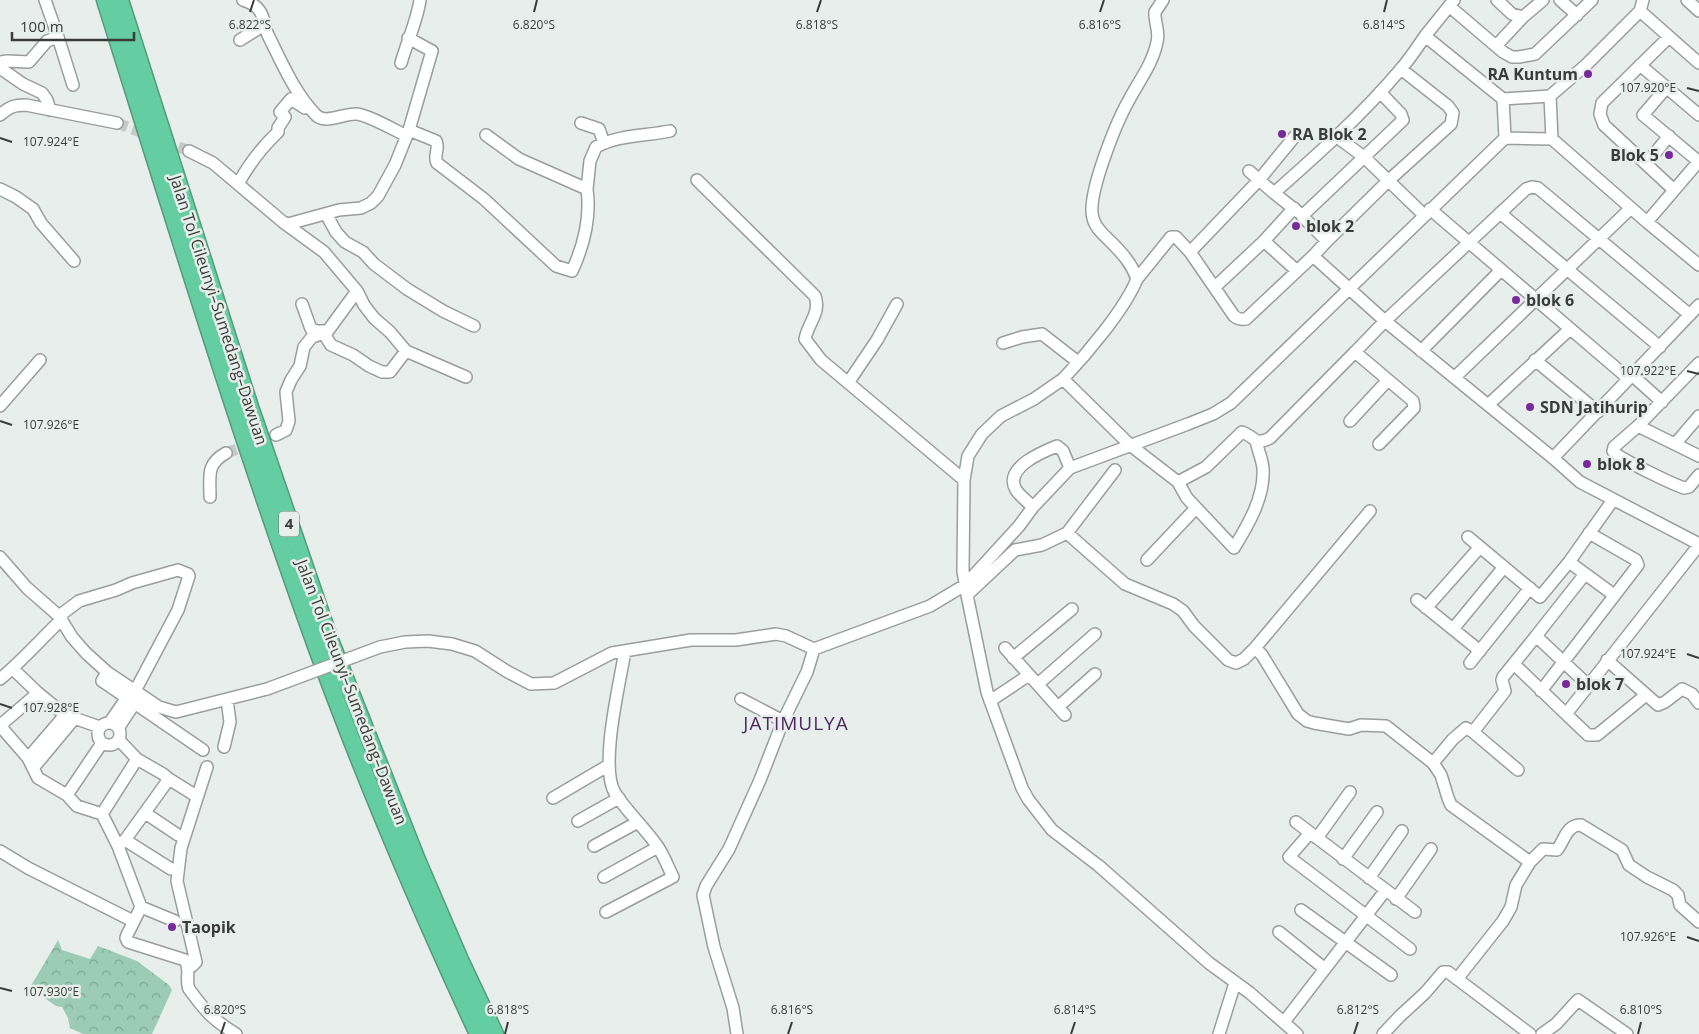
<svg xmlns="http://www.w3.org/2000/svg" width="1699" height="1034" font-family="'Open Sans',sans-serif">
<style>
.park{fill:url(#park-crowns)}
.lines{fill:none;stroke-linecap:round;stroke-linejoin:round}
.minor-tunnel{stroke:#c5cac8;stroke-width:11;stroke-dasharray:11 5.5;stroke-linecap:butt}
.minor-casing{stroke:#999e9c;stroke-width:14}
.highway-casing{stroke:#559a7d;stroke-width:19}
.minor{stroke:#fff;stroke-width:11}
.highway{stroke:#64cda1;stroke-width:16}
.minor-bridge-casing{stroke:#999e9c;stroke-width:14;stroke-linecap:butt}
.minor-bridge{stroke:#fff;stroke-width:11}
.ticks{fill:none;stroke:#393c3a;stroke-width:2}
.poi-dot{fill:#78299a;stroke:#e8eeeb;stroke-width:2}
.labels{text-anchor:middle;stroke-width:5;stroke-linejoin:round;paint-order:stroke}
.shield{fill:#e8eeeb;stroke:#6e716f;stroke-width:1}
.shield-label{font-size:15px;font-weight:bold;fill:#393c3a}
.poi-label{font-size:16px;font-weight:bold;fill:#393c3a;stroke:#e8eeeb;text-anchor:start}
.street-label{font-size:16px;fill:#393c3a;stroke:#e8eeeb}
.quarter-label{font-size:19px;letter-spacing:1px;fill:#4e2960;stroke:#e8eeeb}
.ticks-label{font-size:12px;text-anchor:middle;fill:#393c3a;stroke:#e8eeeb;stroke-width:5;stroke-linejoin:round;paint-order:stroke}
</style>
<defs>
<pattern id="park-crowns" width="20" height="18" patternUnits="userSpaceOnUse" patternTransform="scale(1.25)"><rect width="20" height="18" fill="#9cccb5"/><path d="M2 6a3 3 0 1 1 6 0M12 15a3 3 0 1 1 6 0" fill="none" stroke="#80a794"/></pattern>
</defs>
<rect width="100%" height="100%" fill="#e8eeeb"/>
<path class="park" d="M 58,940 L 62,950 L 90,959 L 98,946 L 137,961 L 169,985 L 172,990 L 152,1034 L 83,1034 L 70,1028 L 68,1018 L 62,1007 L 56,1006 L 39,994 L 28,991 Z"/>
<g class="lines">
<path class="minor-tunnel" d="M 117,123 L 189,151
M 226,453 L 276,435"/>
<defs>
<path id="minor" d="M 243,0 C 249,2 256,5 259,10 C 265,17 264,27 268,35 C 281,61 294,92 315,114 C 324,125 342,114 355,114 C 365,113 396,131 407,136
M 1163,0 L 1155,12 C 1154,22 1160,31 1157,42 C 1153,63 1139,81 1129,100 C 1117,121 1086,196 1093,218 C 1095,228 1104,235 1111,242 C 1122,253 1132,264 1137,279 C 1125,309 1086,355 1063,379 L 1130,445 L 1178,482 L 1206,467 L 1242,432 C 1256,437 1254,446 1270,438 L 1355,352
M 1454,0 L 1425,36 L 1503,99 L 1550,96
M 1497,0 L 1512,14 L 1523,17 L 1543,0
M 1560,0 L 1577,15
M 1643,0 L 1640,11 L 1699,63
M 1687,0 L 1699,11
M 1449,6 L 1503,52 L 1512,57 L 1519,57 L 1535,54 L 1592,0
M 1640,11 L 1586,65 L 1550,96 L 1552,139 L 1647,222 L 1699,161
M 58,37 L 73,85
M 1669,37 L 1602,103 L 1600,114 L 1604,125 L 1674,190
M 240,40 L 264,25
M 1496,46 L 1523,17
M 0,62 L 7,61 L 29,62 L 47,41 L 58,37 L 45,0
M 401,63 C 407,42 417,21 420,0
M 1640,65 L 1699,115
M 0,68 L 23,84 L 42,93 L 47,100 L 50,110
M 1667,87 L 1643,115 L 1698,161
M 1503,99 L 1505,138 L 1552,139
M 0,115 C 9,107 14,105 26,105 L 117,123
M 581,123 L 599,129 L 604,143
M 409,130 L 436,141 C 440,149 433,155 437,163 L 484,199 L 556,266 L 572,271 C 584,245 591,218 587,189 L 519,159 L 486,135
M 1337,137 L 1364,157 L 1424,215
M 189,151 L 213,163 L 283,222 L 288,224 L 339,210 L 361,208 L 371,203 L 378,196 L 395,165 L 409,130 L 432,51 L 408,38
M 1646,164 L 1669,136
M 1249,171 L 1274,193 C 1318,154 1362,115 1400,70 C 1409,60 1417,48 1425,36
M 697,180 L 815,296 C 821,313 808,323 805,339 L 821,360 L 964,480
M 238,184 C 249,164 262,147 278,132 L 278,128 L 285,117 L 280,112 L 291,99 L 305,108
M 0,189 L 16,197 L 33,209 L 41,223 L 74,261
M 587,189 L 590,161 L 596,147 C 618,135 645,136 670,131
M 1274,193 L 1298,212
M 1430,209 L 1629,379
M 1500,213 L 1660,347
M 326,214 L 336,232 L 345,242 L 363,252 L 374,264 L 407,289 L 443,311 L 474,326
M 283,222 L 324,252 L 357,291 L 364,305 L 374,318 L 390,332 L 406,351 L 466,377
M 1647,222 L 1699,265
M 1264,241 L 1297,271
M 1327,241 L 1388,181 L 1451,124 L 1453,113 L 1448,106 L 1401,69
M 1190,252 L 1259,180 L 1295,136
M 1313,256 L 1327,241 L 1302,216 L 1403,120 L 1401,114 L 1380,92
M 1137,279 L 1171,237 L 1176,237 L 1190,252 L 1234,316 C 1238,319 1241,320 1246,319 L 1313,256 L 1385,321 L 1553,458 L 1580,482 L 1699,544
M 1215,287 L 1264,241 L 1294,208
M 357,291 L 327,332 L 326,337 L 331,345 L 353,355 L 369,366 L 382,372 L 390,372 L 406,351
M 302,304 L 311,329 L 317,331 L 325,331
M 1003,343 L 1022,337 L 1042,334 L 1078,362
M 1421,351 L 1501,270
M 1535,360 L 1598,412
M 1699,363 L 1638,426 L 1614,447 L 1613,451 C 1619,459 1673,484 1684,488 L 1689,487 L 1699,475
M 1632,375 L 1662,402
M 1455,377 L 1631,208
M 1063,379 L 1034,399 L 1001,416 L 982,434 L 968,456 L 964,480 L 963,571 L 967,595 L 987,692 L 1022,788 L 1028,799 L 1052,830 L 1099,866 L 1209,963 L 1250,993 L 1297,1034
M 848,383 L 877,340 L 897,304
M 1488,405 L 1570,329
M 0,406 L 40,360
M 1350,421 L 1388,380
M 1638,426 L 1699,456
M 276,435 L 286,430 L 289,421 L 286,392 L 291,380 L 300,366 L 304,347 L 312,337 L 327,332
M 1379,444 L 1414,408 L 1413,401 L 1355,352 L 1385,321 L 1526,189 L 1532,187 L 1538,188 L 1690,315
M 1675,444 L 1699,416
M 1553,458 L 1699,305
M 1178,482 L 1187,498 L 1234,548 C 1248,525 1265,497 1263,468 C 1262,459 1258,450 1256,441
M 210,497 C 210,476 206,464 226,453
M 1033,507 C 1028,502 1020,496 1016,490 C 1003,468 1042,452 1057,446 L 1063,451 L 1070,468
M 1067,533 L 1125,584 L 1173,604 L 1183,611 L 1194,626 L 1228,660 L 1236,663 L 1244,659 L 1255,648 L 1262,655 L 1298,714 L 1307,721 L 1314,723 L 1349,729 L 1361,725 L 1386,726 L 1433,763 L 1441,775 L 1448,798 L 1451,805 L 1530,862 L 1543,849 L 1557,850 C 1564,841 1567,824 1581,825 L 1622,850 L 1629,865 L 1647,877 L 1673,890 L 1678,895 L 1680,905 L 1699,922
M 1468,537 L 1540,597 L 1569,562 L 1613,500
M 0,557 L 27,588 L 59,616 L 72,637 L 86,653 L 107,672 L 159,707 L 176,712 L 267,689
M 1147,560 L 1196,508
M 1569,562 L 1614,595
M 1585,574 L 1536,636 L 1588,685
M 967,595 L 1015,550 L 1042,545 L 1067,533 L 1115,470
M 1417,600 L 1480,651
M 1426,608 L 1480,547
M 59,616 L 79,601 L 116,590 L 132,583 L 178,570 L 188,574 L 189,576 L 178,610 L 135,691
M 1453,629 L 1504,567
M 380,647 L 405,642 L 428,641 L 452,644 L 475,651 L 508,672 L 531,684 L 554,683 L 612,653 L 691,640 L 736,640 L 776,634 L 786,636 L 814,649 L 930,606 L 965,585 L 1019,526 L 1033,507 L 1070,468 L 1188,424 L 1213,414 L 1231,403 L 1505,138
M 1005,648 L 1065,715
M 1255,648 L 1370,511
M 1013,658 L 1072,609
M 1607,660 L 1658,705 L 1665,702 L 1682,689 L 1692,694 L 1699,703
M 1470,663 L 1530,588
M 1514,664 L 1566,714 L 1699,545
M 13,669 L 38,693 L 65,715 L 100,727
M 107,672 L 102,681 L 105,683 L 203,750
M 0,679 C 22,661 41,639 62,619
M 1038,684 L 1095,634
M 1541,691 L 1638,565 L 1636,560 L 1589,533
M 38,693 L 4,722 L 2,728 L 28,758 L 38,778 L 67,795 L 77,806 L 102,814
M 741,699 L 783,721
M 990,701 L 1029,675
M 1058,707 L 1095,674
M 1566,714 L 1588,735 L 1597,735 L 1646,695
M 110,722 L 130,693
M98 734a11 11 0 1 1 22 0a11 11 0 1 1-22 0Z
M 119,727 L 138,698
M 1473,732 L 1518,770
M 119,740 L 137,759 L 163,774 L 169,779 L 125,840 L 118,846 L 141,907 L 175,921
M 224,747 L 230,722 L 227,700
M 28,758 L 65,715
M 1433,763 L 1453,739 L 1466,728 L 1473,732 L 1505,691 L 1502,680 L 1503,677 L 1536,636
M 34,767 L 74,719
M 169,779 L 193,794
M 67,795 L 102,743
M 553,798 L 609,765
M 145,813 L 178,835
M 578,821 L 619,798
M 1296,822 L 1415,912
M 1310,833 L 1289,857 L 1410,949
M 1317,838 L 1350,792
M 125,840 L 171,869
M 118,846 L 102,814 L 137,759
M 594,846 L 638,822
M 0,851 L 28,868 L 133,921
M 1343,859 L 1377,812
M 604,877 L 658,847
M 1369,878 L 1402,831
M 1396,899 L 1431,849
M 141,907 L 127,935 L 126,938 L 128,942 L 185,960 C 191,969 185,980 189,989 C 205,1011 213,1020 236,1034
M 1301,910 L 1391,975
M 606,912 L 673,877 C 668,867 664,856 658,847 C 645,828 627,812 615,793 C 599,767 620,682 625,651
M 1279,932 L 1325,969
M 188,964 L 192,966 L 196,962 L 177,881 L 181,848 L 207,767
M 1457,979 L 1503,921 L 1511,907 L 1516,885 L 1530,862
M 1284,1022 L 1385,891
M 737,1034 L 733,1008 L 714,947 L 703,895 L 706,886 L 729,849 L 760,780 L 783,721 L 807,672 L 814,649
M 1219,1034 L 1235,983
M 1383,1034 L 1400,1016 L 1425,993 L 1443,972 L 1448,972 L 1530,1034
M 1542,1034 L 1556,1024 L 1578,1000 L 1627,1034"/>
<path id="highway" d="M 105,0 C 173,216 239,433 316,646 C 364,778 419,907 478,1034
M 120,0 L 250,407 L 330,640 L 417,860 L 460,960 L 495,1034"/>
</defs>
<use href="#minor" class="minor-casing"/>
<use href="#highway" class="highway-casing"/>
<use href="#minor" class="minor"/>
<use href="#highway" class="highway"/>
<defs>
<path id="minor-bridge" d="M 267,689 L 380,647"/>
</defs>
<use href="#minor-bridge" class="minor-bridge-casing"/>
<use href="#minor-bridge" class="minor-bridge"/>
</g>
<path class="ticks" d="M 250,12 L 254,0M 534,12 L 537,0M 817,12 L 821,0M 1100,12 L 1104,0M 1384,12 L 1387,0M 1687,88 L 1699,91M 0,138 L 12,142M 1687,371 L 1699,374M 0,421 L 12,425M 1687,654 L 1699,658M 0,704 L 12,708M 1687,937 L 1699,941M 0,988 L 12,991M 221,1034 L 225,1022M 505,1034 L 508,1022M 788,1034 L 792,1022M 1071,1034 L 1075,1022M 1354,1034 L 1358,1022M 1638,1034 L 1641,1022"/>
<g class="poi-dot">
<circle cx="1588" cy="74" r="5"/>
<circle cx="1282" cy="134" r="5"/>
<circle cx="1669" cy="155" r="5"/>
<circle cx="1296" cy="226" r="5"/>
<circle cx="1516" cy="300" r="5"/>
<circle cx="1530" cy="407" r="5"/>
<circle cx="1587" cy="464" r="5"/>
<circle cx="1566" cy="684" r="5"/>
<circle cx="172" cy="927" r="5"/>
</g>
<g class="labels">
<rect class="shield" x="279" y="511.5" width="20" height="25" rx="4"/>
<g class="shield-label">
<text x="289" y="529">4</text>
</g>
<g class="poi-label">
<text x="1578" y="80" text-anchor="end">RA Kuntum</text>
<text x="1292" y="140">RA Blok 2</text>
<text x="1659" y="161" text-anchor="end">Blok 5</text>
<text x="1306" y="232">blok 2</text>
<text x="1526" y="306">blok 6</text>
<text x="1540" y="413">SDN Jatihurip</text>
<text x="1597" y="470">blok 8</text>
<text x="1576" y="690">blok 7</text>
<text x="182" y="933">Taopik</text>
</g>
<g class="street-label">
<text transform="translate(219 310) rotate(72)" y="6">Jalan Tol Cileunyi–Sumedang–Dawuan</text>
<text transform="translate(352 692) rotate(69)" y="6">Jalan Tol Cileunyi–Sumedang–Dawuan</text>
</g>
<g class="quarter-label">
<text x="796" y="730">JATIMULYA</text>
</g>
</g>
<g class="ticks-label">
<text x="250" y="29">6.822°S</text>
<text x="534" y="29">6.820°S</text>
<text x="817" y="29">6.818°S</text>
<text x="1100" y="29">6.816°S</text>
<text x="1384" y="29">6.814°S</text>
<text x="1648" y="92">107.920°E</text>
<text x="51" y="146">107.924°E</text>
<text x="1648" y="375">107.922°E</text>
<text x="51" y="429">107.926°E</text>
<text x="1648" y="658">107.924°E</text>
<text x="51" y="712">107.928°E</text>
<text x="1648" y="941">107.926°E</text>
<text x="51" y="996">107.930°E</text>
<text x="225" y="1014">6.820°S</text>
<text x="508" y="1014">6.818°S</text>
<text x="792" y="1014">6.816°S</text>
<text x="1075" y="1014">6.814°S</text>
<text x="1358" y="1014">6.812°S</text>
<text x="1641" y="1014">6.810°S</text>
</g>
<path d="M12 32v8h122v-8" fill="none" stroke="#393c3a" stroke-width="2.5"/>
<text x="20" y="32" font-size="15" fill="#393c3a" stroke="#e8eeeb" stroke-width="4" paint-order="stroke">100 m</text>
</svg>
